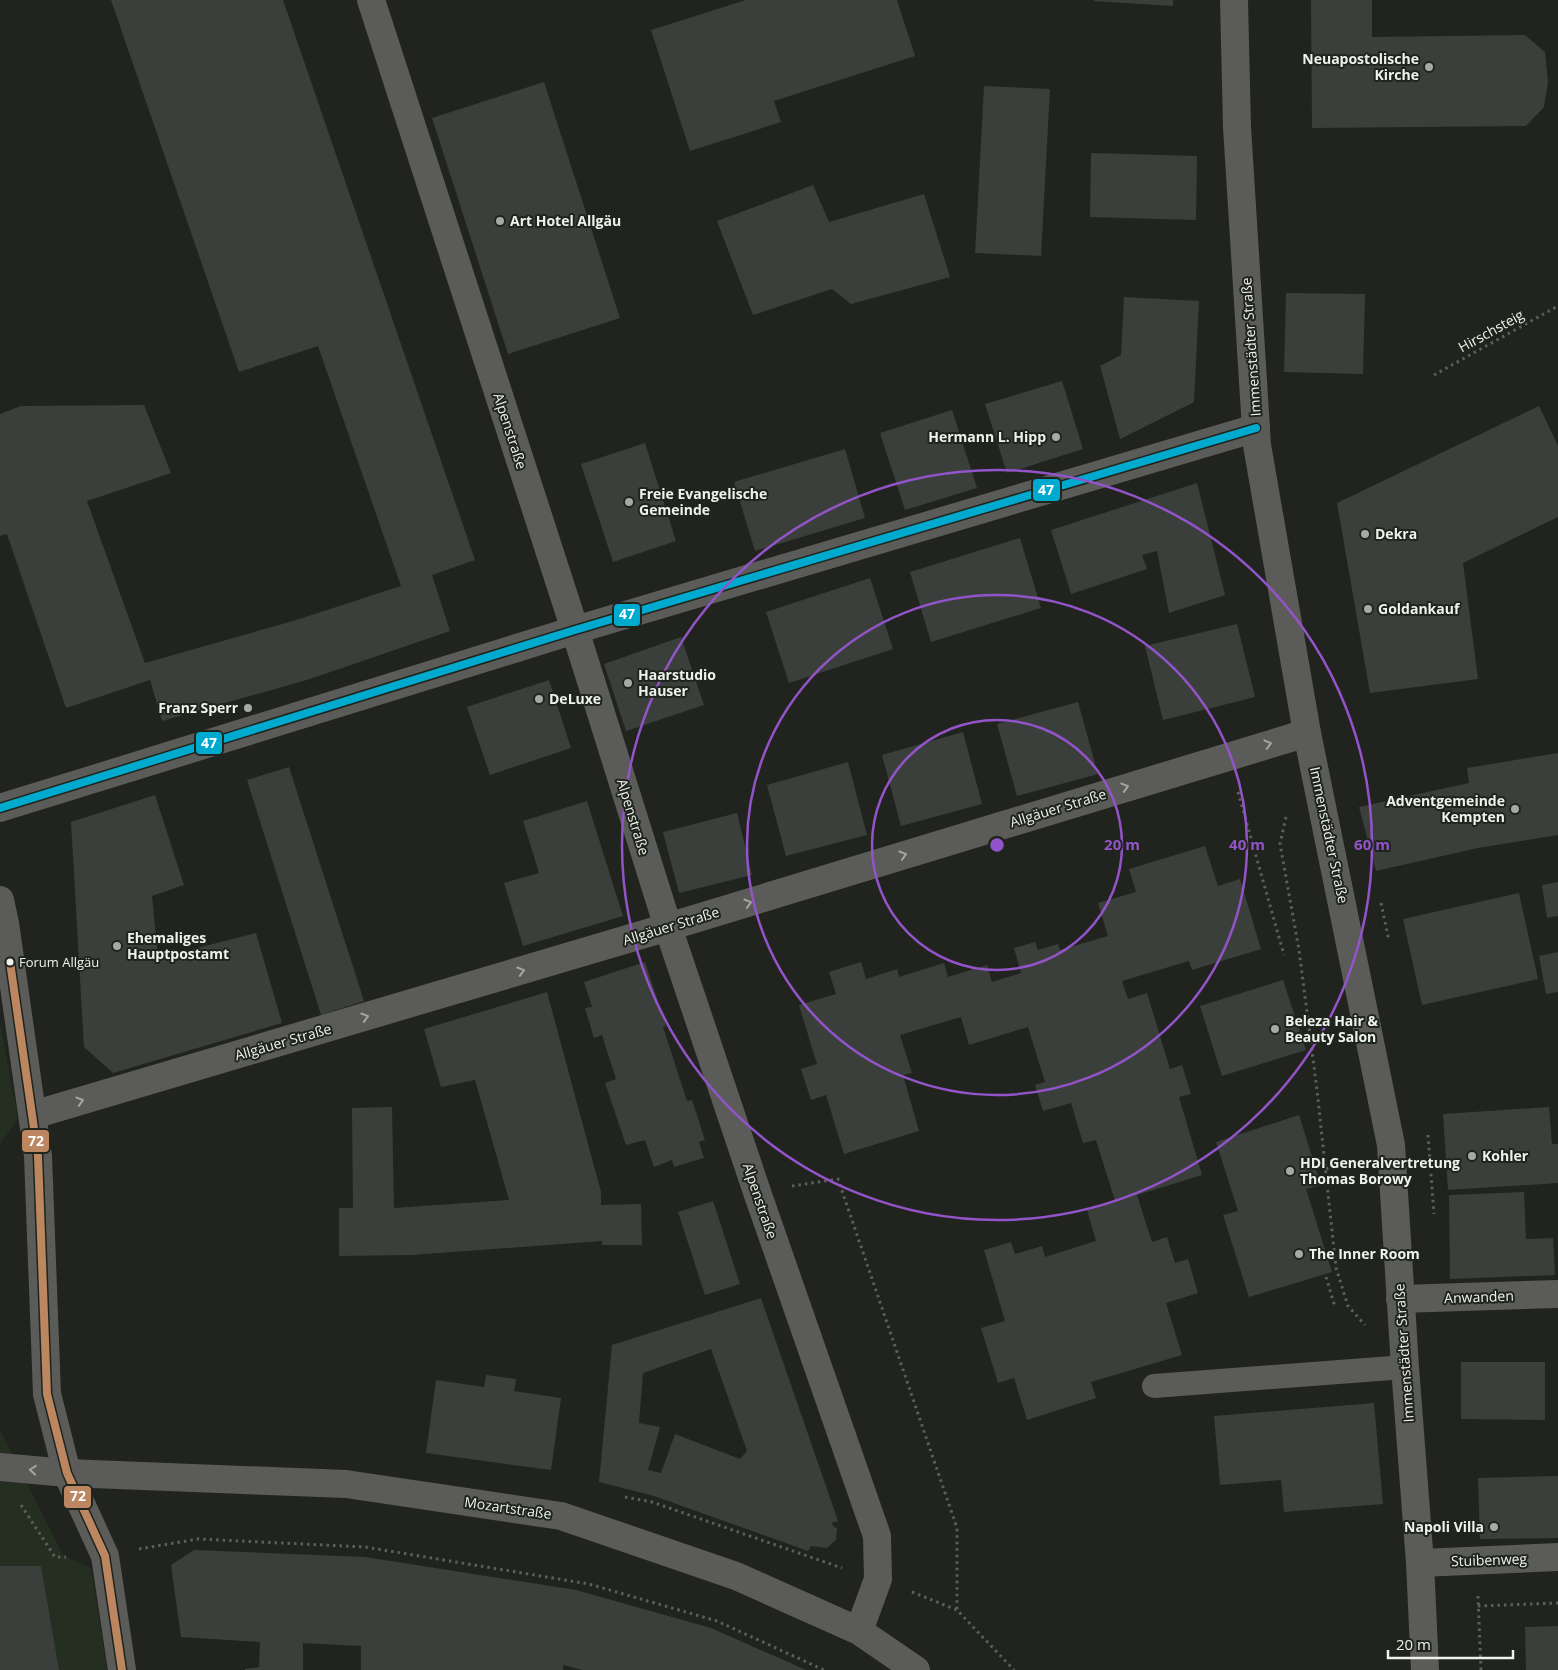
<svg xmlns="http://www.w3.org/2000/svg" width="1558" height="1670" font-family="'Open Sans',sans-serif">
<style>
.built{fill:#242e21}
.building{fill:#3b3f3c;fill-rule:evenodd}
.lines{fill:none;stroke-linecap:round;stroke-linejoin:round}
.path{stroke:#5d5f5b;stroke-width:3;stroke-dasharray:2.5 4;stroke-linecap:butt}
.service{stroke:#5b5b59;stroke-width:24}
.minor{stroke:#5b5b59;stroke-width:28}
.tertiary{stroke:#5b5b59;stroke-width:28}
.bus-1-casing{stroke:#1f251c;stroke-width:11}
.bus-2-casing{stroke:#1f251c;stroke-width:11}
.bus-1{stroke:#00a9ce;stroke-width:8}
.bus-2{stroke:#bb8660;stroke-width:8}
.oneway{stroke:#a4a6a2}
.ring{fill:none;stroke:#9254c8;stroke-width:2.5}
.poi-dot{fill:#a6aaa4;stroke:#1f251c;stroke-width:2}
.bus-dot{fill:#eef2ec;stroke:#1f251c;stroke-width:2}
.labels{text-anchor:middle;stroke-width:4;stroke-linejoin:round;paint-order:stroke}
.bus-label{font-size:13px;fill:#eef2ec;stroke:#1f251c;text-anchor:start}
.poi-label{font-size:14px;font-weight:bold;fill:#eef2ec;stroke:#1f251c;text-anchor:start}
.street-label{font-size:14px;fill:#eef2ec;stroke:#1f251c}
.centre{fill:#9254c8;stroke:#1f251c;stroke-width:2.5}
.ring-label{font-size:15px;text-anchor:middle;font-weight:bold;fill:#9254c8;stroke:#1f251c;stroke-width:4;stroke-linejoin:round;paint-order:stroke}
.line-badge{stroke:#1f251c;stroke-width:2}
.badge-label{font-size:14px;text-anchor:middle;font-weight:bold;fill:#fff}
</style>
<rect width="100%" height="100%" fill="#20231e"/>
<path class="built" d="M 0,1022 L 18,1119 L 0,1144 Z
M 0,1430 L 63,1555 L 91,1568 L 107,1670 L 0,1670 Z"/>
<path class="building" d="M 111,0 L 283,0 L 475,560 L 432,575 L 450,631 L 310,679 L 162,721 L 150,680 L 66,708 L 7,534 L 0,536 L 0,414 L 21,406 L 144,405 L 171,473 L 87,501 L 145,663 L 293,621 L 401,586 L 318,346 L 239,372 Z
M 746,0 L 897,0 L 915,56 L 774,101 L 781,122 L 690,151 L 651,30 Z
M 1094,0 L 1173,0 L 1173,6 L 1094,1 Z
M 1311,0 L 1372,0 L 1372,37 L 1525,35 L 1545,52 L 1548,82 L 1544,107 L 1526,126 L 1312,128 Z
M 544,82 L 620,318 L 508,354 L 432,118 Z
M 984,86 L 1050,89 L 1041,256 L 975,253 Z
M 1091,153 L 1197,156 L 1196,220 L 1090,217 Z
M 813,185 L 829,222 L 924,194 L 950,277 L 851,304 L 832,289 L 753,315 L 717,221 Z
M 1286,293 L 1365,294 L 1363,374 L 1284,372 Z
M 1124,297 L 1199,301 L 1194,402 L 1120,439 L 1100,366 L 1121,355 Z
M 1062,381 L 1083,449 L 1007,473 L 985,404 Z
M 1539,406 L 1558,446 L 1558,517 L 1463,563 L 1478,679 L 1370,693 L 1337,503 Z
M 952,410 L 977,488 L 905,510 L 880,433 Z
M 645,443 L 676,541 L 613,562 L 581,464 Z
M 845,449 L 865,518 L 755,551 L 734,482 Z
M 1197,483 L 1225,595 L 1169,613 L 1157,551 L 1142,555 L 1147,569 L 1071,594 L 1051,530 Z
M 1020,538 L 1041,608 L 931,642 L 910,572 Z
M 870,578 L 893,649 L 789,683 L 766,612 Z
M 1237,624 L 1255,697 L 1163,720 L 1145,646 Z
M 681,637 L 704,705 L 626,731 L 604,664 Z
M 549,680 L 571,748 L 490,775 L 467,707 Z
M 1078,702 L 1098,774 L 1017,796 L 997,724 Z
M 963,732 L 982,804 L 901,826 L 882,755 Z
M 1558,753 L 1558,835 L 1478,848 L 1376,871 L 1359,807 L 1469,783 L 1467,768 Z
M 848,762 L 867,835 L 786,856 L 767,785 Z
M 289,767 L 364,1001 L 321,1015 L 247,780 Z
M 155,795 L 184,885 L 152,896 L 158,958 L 256,933 L 282,1023 L 113,1073 L 84,1047 L 71,822 Z
M 587,801 L 623,916 L 523,946 L 504,883 L 539,873 L 523,821 Z
M 737,813 L 752,875 L 679,893 L 663,832 Z
M 1205,846 L 1218,886 L 1240,879 L 1261,949 L 1192,970 L 1189,961 L 1122,981 L 1128,999 L 1147,993 L 1170,1069 L 1182,1065 L 1191,1094 L 1179,1097 L 1202,1175 L 1137,1195 L 1152,1242 L 1167,1237 L 1175,1263 L 1188,1259 L 1198,1293 L 1166,1303 L 1182,1355 L 1091,1382 L 1096,1398 L 1027,1420 L 1014,1378 L 998,1383 L 981,1328 L 1005,1321 L 984,1250 L 1011,1242 L 1015,1254 L 1042,1246 L 1045,1257 L 1096,1241 L 1087,1210 L 1115,1201 L 1096,1140 L 1083,1143 L 1071,1103 L 1043,1111 L 1035,1085 L 1045,1082 L 1028,1027 L 969,1045 L 961,1017 L 900,1035 L 912,1073 L 903,1075 L 919,1131 L 844,1154 L 826,1095 L 811,1100 L 801,1069 L 817,1064 L 799,1005 L 836,994 L 829,972 L 861,962 L 866,979 L 897,969 L 899,977 L 944,963 L 948,977 L 987,965 L 992,982 L 1021,973 L 1014,948 L 1035,942 L 1038,950 L 1058,944 L 1060,950 L 1108,936 L 1098,903 L 1136,892 L 1129,869 Z
M 1558,882 L 1558,916 L 1547,918 L 1542,885 Z
M 1519,893 L 1538,979 L 1422,1005 L 1403,919 Z
M 1558,952 L 1558,992 L 1546,994 L 1539,956 Z
M 645,962 L 666,1026 L 663,1027 L 687,1101 L 692,1100 L 705,1140 L 699,1142 L 704,1158 L 674,1167 L 672,1160 L 654,1167 L 645,1140 L 626,1145 L 605,1083 L 616,1079 L 602,1035 L 594,1038 L 585,1008 L 592,1007 L 584,982 Z
M 1283,980 L 1306,1050 L 1222,1076 L 1200,1006 Z
M 547,992 L 601,1192 L 601,1205 L 641,1204 L 642,1245 L 602,1245 L 602,1241 L 412,1255 L 339,1256 L 339,1208 L 353,1208 L 352,1108 L 392,1107 L 394,1208 L 509,1200 L 475,1080 L 441,1087 L 424,1029 Z
M 1549,1107 L 1552,1144 L 1558,1144 L 1558,1183 L 1448,1190 L 1443,1114 Z
M 1299,1115 L 1321,1185 L 1306,1189 L 1332,1272 L 1249,1297 L 1223,1215 L 1238,1211 L 1216,1142 Z
M 1524,1192 L 1526,1239 L 1553,1238 L 1555,1275 L 1450,1279 L 1449,1195 Z
M 713,1201 L 740,1284 L 705,1295 L 678,1212 Z
M 761,1298 L 838,1521 L 831,1523 L 834,1527 L 837,1528 L 836,1540 L 827,1548 L 811,1546 L 808,1551 L 654,1496 L 599,1482 L 612,1345 ZM 711,1349 L 747,1451 L 740,1459 L 675,1434 L 661,1473 L 648,1470 L 660,1427 L 639,1423 L 643,1373 Z
M 1461,1362 L 1545,1362 L 1545,1420 L 1461,1419 Z
M 486,1375 L 516,1379 L 514,1391 L 561,1398 L 551,1470 L 426,1453 L 436,1380 L 484,1387 Z
M 1374,1403 L 1383,1504 L 1284,1512 L 1281,1480 L 1220,1485 L 1214,1416 Z
M 1558,1476 L 1558,1538 L 1480,1539 L 1478,1478 Z
M 194,1550 L 365,1557 L 576,1590 L 711,1628 L 806,1670 L 583,1670 L 563,1665 L 563,1670 L 361,1670 L 361,1646 L 303,1643 L 303,1670 L 245,1670 L 245,1669 L 259,1667 L 260,1642 L 181,1637 L 171,1565 Z
M 0,1566 L 41,1566 L 59,1670 L 0,1670 Z
M 1558,1626 L 1558,1670 L 1526,1670 L 1525,1627 Z"/>
<g class="lines">
<path class="path" d="M 1434,375 L 1558,306
M 1238,792 L 1284,955
M 1286,817 L 1280,844 L 1299,950 L 1317,1090 L 1336,1268 L 1348,1306 L 1365,1325
M 1381,903 L 1389,941
M 1428,1135 L 1434,1214
M 1326,1169 L 1356,1158
M 792,1186 L 838,1179 L 957,1528 L 957,1610
M 1326,1277 L 1335,1307
M 625,1497 L 652,1502 L 842,1568
M 21,1505 L 55,1557 L 66,1557
M 139,1549 L 198,1539 L 365,1547 L 589,1584 L 717,1621 L 824,1670
M 912,1592 L 957,1610 L 1014,1670
M 1478,1596 L 1481,1670
M 1478,1606 L 1558,1603"/>
<path class="service" d="M 1154,1386 L 1405,1367"/>
<path class="minor" d="M 371,0 L 575,630 L 668,927 L 757,1192 L 877,1536 L 878,1579 L 859,1631
M 0,808 L 575,630 L 1256,428
M 33,1115 L 668,927 L 1307,733
M 1400,1299 L 1558,1294
M 0,1467 L 67,1473 L 346,1484 L 561,1516 L 736,1576 L 859,1631 L 916,1670
M 1420,1563 L 1558,1557"/>
<path class="tertiary" d="M 1234,0 L 1237,127 L 1257,445 L 1307,733 L 1391,1145 L 1405,1367 L 1420,1563 L 1425,1670
M 0,900 L 5,923 L 38,1156 L 47,1394 L 67,1473 L 105,1556 L 122,1670"/>
<defs>
<path id="bus-1" d="M 0,808 L 575,630 L 1256,428"/>
<path id="bus-2" d="M 10,962 L 38,1156 L 47,1394 L 67,1473 L 105,1556 L 122,1670"/>
</defs>
<use href="#bus-1" class="bus-1-casing"/>
<use href="#bus-2" class="bus-2-casing"/>
<use href="#bus-1" class="bus-1"/>
<use href="#bus-2" class="bus-2"/>
</g>
<defs><path id="oneway-chevron" d="M-2-3.5L2.5 0L-2 3.5" fill="none" stroke-width="1.6" stroke-linecap="round" stroke-linejoin="round" transform="scale(1.25)"/></defs>
<g class="oneway">
<use href="#oneway-chevron" transform="translate(1268 744) rotate(-16)"/>
<use href="#oneway-chevron" transform="translate(1125 787) rotate(-17)"/>
<use href="#oneway-chevron" transform="translate(903 855) rotate(-17)"/>
<use href="#oneway-chevron" transform="translate(748 903) rotate(-17)"/>
<use href="#oneway-chevron" transform="translate(521 971) rotate(-17)"/>
<use href="#oneway-chevron" transform="translate(365 1017) rotate(-17)"/>
<use href="#oneway-chevron" transform="translate(80 1101) rotate(-16)"/>
<use href="#oneway-chevron" transform="translate(33 1470) rotate(-175)"/>
</g>
<g class="ring">
<circle cx="997" cy="845" r="125"/>
<circle cx="997" cy="845" r="250"/>
<circle cx="997" cy="845" r="375"/>
</g>
<g class="poi-dot">
<circle cx="1429" cy="67" r="5"/>
<circle cx="500" cy="221" r="5"/>
<circle cx="1056" cy="437" r="5"/>
<circle cx="629" cy="502" r="5"/>
<circle cx="1365" cy="534" r="5"/>
<circle cx="1368" cy="609" r="5"/>
<circle cx="628" cy="683" r="5"/>
<circle cx="539" cy="699" r="5"/>
<circle cx="248" cy="708" r="5"/>
<circle cx="1515" cy="809" r="5"/>
<circle cx="117" cy="946" r="5"/>
<circle cx="1275" cy="1029" r="5"/>
<circle cx="1472" cy="1156" r="5"/>
<circle cx="1290" cy="1171" r="5"/>
<circle cx="1299" cy="1254" r="5"/>
<circle cx="1494" cy="1527" r="5"/>
</g>
<circle class="bus-dot" cx="10" cy="962" r="4.5"/>
<g class="labels">
<g class="bus-label">
<text x="19" y="967">Forum Allgäu</text>
</g>
<g class="poi-label">
<text x="1419" y="64" text-anchor="end">Neuapostolische<tspan x="1419" dy="16">Kirche</tspan></text>
<text x="510" y="226">Art Hotel Allgäu</text>
<text x="1046" y="442" text-anchor="end">Hermann L. Hipp</text>
<text x="639" y="499">Freie Evangelische<tspan x="639" dy="16">Gemeinde</tspan></text>
<text x="1375" y="539">Dekra</text>
<text x="1378" y="614">Goldankauf</text>
<text x="638" y="680">Haarstudio<tspan x="638" dy="16">Hauser</tspan></text>
<text x="549" y="704">DeLuxe</text>
<text x="238" y="713" text-anchor="end">Franz Sperr</text>
<text x="1505" y="806" text-anchor="end">Adventgemeinde<tspan x="1505" dy="16">Kempten</tspan></text>
<text x="127" y="943">Ehemaliges<tspan x="127" dy="16">Hauptpostamt</tspan></text>
<text x="1285" y="1026">Beleza Hair &amp;<tspan x="1285" dy="16">Beauty Salon</tspan></text>
<text x="1482" y="1161">Kohler</text>
<text x="1300" y="1168">HDI Generalvertretung<tspan x="1300" dy="16">Thomas Borowy</tspan></text>
<text x="1309" y="1259">The Inner Room</text>
<text x="1484" y="1532" text-anchor="end">Napoli Villa</text>
</g>
<g class="street-label">
<text transform="translate(1491 331) rotate(-29)" y="5">Hirschsteig</text>
<text transform="translate(1251 347) rotate(-94)" y="5">Immenstädter Straße</text>
<text transform="translate(510 431) rotate(72)" y="5">Alpenstraße</text>
<text transform="translate(1058 808) rotate(-17)" y="5">Allgäuer Straße</text>
<text transform="translate(633 817) rotate(73)" y="5">Alpenstraße</text>
<text transform="translate(1329 835) rotate(78)" y="5">Immenstädter Straße</text>
<text transform="translate(671 926) rotate(-17)" y="5">Allgäuer Straße</text>
<text transform="translate(283 1042) rotate(-16)" y="5">Allgäuer Straße</text>
<text transform="translate(760 1201) rotate(71)" y="5">Alpenstraße</text>
<text transform="translate(1479 1297) rotate(-2)" y="5">Anwanden</text>
<text transform="translate(1404 1353) rotate(-94)" y="5">Immenstädter Straße</text>
<text transform="translate(508 1508) rotate(8)" y="5">Mozartstraße</text>
<text transform="translate(1489 1560) rotate(-2)" y="5">Stuibenweg</text>
</g>
</g>
<circle cx="997" cy="845" r="8" class="centre"/>
<g class="ring-label">
<text x="1122" y="850">20 m</text>
<text x="1247" y="850">40 m</text>
<text x="1372" y="850">60 m</text>
</g>
<g class="line-badge">
<rect x="1032" y="478" width="29" height="24" rx="5" fill="#00a9ce"/>
<rect x="613" y="603" width="28" height="24" rx="5" fill="#00a9ce"/>
<rect x="195" y="731" width="28" height="24" rx="5" fill="#00a9ce"/>
<rect x="21" y="1129" width="29" height="24" rx="5" fill="#bb8660"/>
<rect x="63" y="1485" width="29" height="24" rx="5" fill="#bb8660"/>
</g>
<g class="badge-label">
<text x="1046" y="495">47</text>
<text x="627" y="619">47</text>
<text x="209" y="748">47</text>
<text x="36" y="1146">72</text>
<text x="78" y="1501">72</text>
</g>
<path d="M1388 1650v8h125v-8" fill="none" stroke="#eef2ec" stroke-width="2.5"/>
<text x="1396" y="1650" font-size="15" fill="#eef2ec" stroke="#1f251c" stroke-width="4" paint-order="stroke">20 m</text>
</svg>
